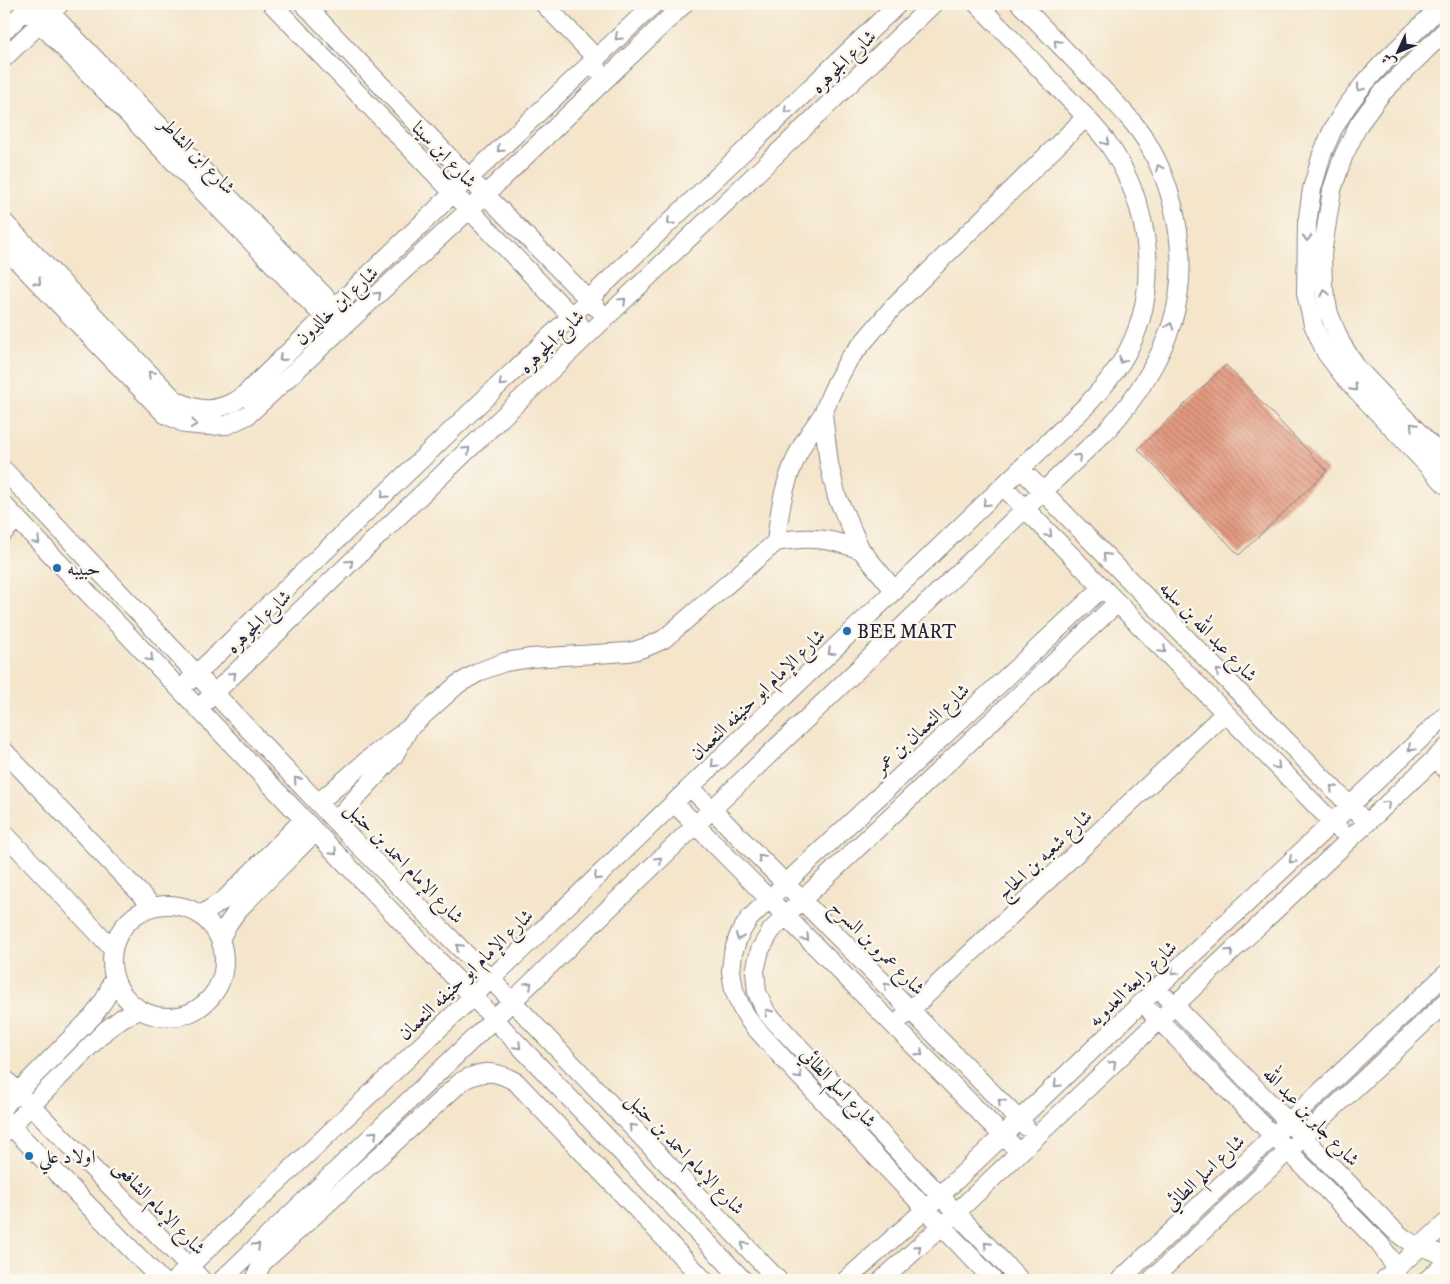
<svg xmlns="http://www.w3.org/2000/svg" width="1450" height="1284" font-family="'IM FELL DW Pica',Amiri,serif">
<style>
.building{fill:url(#building-back-hatch)}
.lines{fill:none;stroke-linecap:round;stroke-linejoin:round}
.minor-casing{stroke:#8b8483;stroke-width:20}
.minor{stroke:#fff;stroke-width:18}
.oneway{stroke:#9c9ca7}
.poi-dot{fill:#1f6fb2;stroke:#fbf7ec;stroke-width:2}
.labels{text-anchor:middle;stroke-width:5;stroke-linejoin:round;paint-order:stroke}
.street-label{font-size:19px;fill:#22223b;stroke:#fbf7ec}
.poi-label{font-size:19px;fill:#22223b;stroke:#fbf7ec;text-anchor:start}
</style>
<defs>
<pattern id="building-back-hatch" width="6" height="6" patternUnits="userSpaceOnUse" patternTransform="scale(1.25)"><rect width="6" height="6" fill="#e39a80"/><path d="M-1 5l2 2M0 0l6 6M5-1l2 2" fill="none" stroke="#b87d6a"/></pattern>
</defs>
<rect width="100%" height="100%" fill="#fbf7ec"/>
<filter id="ink" filterUnits="userSpaceOnUse"><feTurbulence type="fractalNoise" baseFrequency=".02" numOctaves="2"/><feDisplacementMap in="SourceGraphic" scale="10" xChannelSelector="R" yChannelSelector="G"/><feConvolveMatrix kernelMatrix="1 2 1 2 8 2 1 2 1" color-interpolation-filters="sRGB"/></filter>
<filter id="wash" filterUnits="userSpaceOnUse"><feTurbulence type="fractalNoise" baseFrequency=".0096" numOctaves="4" result="noise"/><feDisplacementMap in="SourceGraphic" scale="20" xChannelSelector="R" yChannelSelector="G"/><feGaussianBlur stdDeviation="1.12" result="paint"/><feColorMatrix in="noise" values="0 0 0 0 0 0 0 0 0 0 0 0 0 0 0 0 0 1.4 0 .05"/><feComposite in="paint" operator="in"/></filter>
<g filter="url(#wash)">
<rect width="100%" height="100%" fill="#f4e5cb"/>
<g id="blocks">
<path class="building" d="M 1226,365 L 1327,471 L 1239,555 L 1138,449 Z"/>
</g>
</g>
<g filter="url(#ink)">
<use href="#blocks" fill-opacity="0" stroke="#8b8483" stroke-width="1"/>
<g class="lines">
<defs>
<path id="minor" d="M 42,4 L 342,314
M 272,4 L 580,325
M 304,4 L 469,178 L 597,308
M 544,4 L 596,58 L 595,63 L 598,70
M 1443,4 L 1381,65 L 1363,85 L 1347,106 L 1333,129 L 1322,154 L 1312,189 L 1307,224 L 1306,293 L 1313,324 L 1326,353 L 1345,378 L 1446,485
M 26,9 L 332,325
M 1446,30 L 1381,94 L 1359,124 L 1343,157 L 1332,190 L 1322,254 L 1323,285 L 1329,314 L 1341,343 L 1357,368 L 1446,461
M 4,31 L 32,4
M 4,58 L 60,4
M 4,222 L 174,399 C 199,413 217,413 242,397 L 469,178 L 654,4
M 4,247 L 165,414 L 186,424 L 207,426 L 227,425 L 248,415 L 486,194 L 684,4
M 1021,469 L 1358,814
M 4,470 L 335,821 L 512,1001 L 778,1280
M 1003,486 L 1340,830
M 4,505 L 743,1280
M 4,532 L 17,519
M 776,542 C 780,505 785,477 803,444 C 809,433 816,424 823,414
M 895,591 L 861,550 L 837,497 L 829,464 L 823,414 L 830,396 L 836,383 L 849,359 L 894,306 L 1086,117
M 188,682 L 898,4
M 205,702 L 933,4
M 4,751 L 153,907
M 1436,758 L 1446,770
M 690,787 L 1026,1127
M 318,803 L 371,757 L 408,729 L 458,684 L 481,671 L 505,662 L 531,658 L 628,652 C 641,650 652,645 664,639 L 776,542 C 810,536 829,538 861,550
M 674,803 L 1011,1144
M 335,821 L 393,757 L 407,732
M 4,833 L 113,949
M112 961a56 56 0 1 1 112 0a56 56 0 1 1-112 0Z
M 201,915 L 225,899 L 303,820
M 220,939 L 228,924 L 237,911 L 315,832
M 1167,998 L 1392,1228 C 1398,1234 1404,1239 1412,1243 C 1424,1248 1436,1250 1446,1258
M 1151,1012 L 1379,1243 L 1391,1260 L 1398,1280
M 903,1017 L 1225,713
M 4,1078 L 202,1280
M 4,1106 L 94,1015 L 106,997 L 114,977
M 4,1119 L 161,1280
M 4,1133 L 106,1030 L 122,1018 L 140,1010
M 175,1280 L 490,980 L 1087,405 C 1100,391 1112,377 1122,361 C 1164,293 1151,205 1107,142 C 1092,122 1074,104 1056,86 C 1030,58 1004,31 977,4
M 222,1280 L 1107,430 C 1135,399 1159,363 1172,323 C 1190,265 1178,196 1148,144 C 1134,120 1113,101 1094,80 C 1069,55 1045,29 1020,4
M 256,1280 L 257,1274 L 262,1263 L 462,1081 C 483,1070 495,1070 516,1082 L 704,1280
M 846,1280 L 926,1209 L 1157,988 L 1446,715
M 882,1280 L 942,1226 L 1446,748
M 993,1280 L 791,1067 L 751,1023 L 741,1007 L 734,990 L 731,971 L 733,953 L 739,935 L 749,919 L 769,899 L 1102,588
M 1020,1280 L 766,1012 L 757,992 L 755,971 L 760,950 L 771,931 L 785,916 L 1117,603
M 1120,1280 L 1446,974
M 1151,1280 L 1446,1002
M 1384,1280 L 1446,1223
M 1427,1280 L 1446,1263"/>
</defs>
<use href="#minor" class="minor-casing"/>
<use href="#minor" class="minor"/>
</g>
<defs><path id="oneway-chevron" d="M-2-3.5L2.5 0L-2 3.5" fill="none" stroke-width="1.6" stroke-linecap="round" stroke-linejoin="round" transform="scale(1.25)"/></defs>
<g class="oneway">
<use href="#oneway-chevron" transform="translate(618 37) rotate(137)"/>
<use href="#oneway-chevron" transform="translate(1057 43) rotate(-134)"/>
<use href="#oneway-chevron" transform="translate(1360 88) rotate(128)"/>
<use href="#oneway-chevron" transform="translate(787 110) rotate(136)"/>
<use href="#oneway-chevron" transform="translate(1106 142) rotate(54)"/>
<use href="#oneway-chevron" transform="translate(500 149) rotate(137)"/>
<use href="#oneway-chevron" transform="translate(1159 168) rotate(-115)"/>
<use href="#oneway-chevron" transform="translate(670 222) rotate(136)"/>
<use href="#oneway-chevron" transform="translate(1307 238) rotate(92)"/>
<use href="#oneway-chevron" transform="translate(38 282) rotate(46)"/>
<use href="#oneway-chevron" transform="translate(1325 293) rotate(-102)"/>
<use href="#oneway-chevron" transform="translate(378 295) rotate(-43)"/>
<use href="#oneway-chevron" transform="translate(623 301) rotate(-44)"/>
<use href="#oneway-chevron" transform="translate(1170 326) rotate(-71)"/>
<use href="#oneway-chevron" transform="translate(282 358) rotate(136)"/>
<use href="#oneway-chevron" transform="translate(1122 360) rotate(120)"/>
<use href="#oneway-chevron" transform="translate(151 374) rotate(-134)"/>
<use href="#oneway-chevron" transform="translate(502 383) rotate(136)"/>
<use href="#oneway-chevron" transform="translate(1354 388) rotate(47)"/>
<use href="#oneway-chevron" transform="translate(194 424) rotate(8)"/>
<use href="#oneway-chevron" transform="translate(1413 426) rotate(-134)"/>
<use href="#oneway-chevron" transform="translate(467 450) rotate(-44)"/>
<use href="#oneway-chevron" transform="translate(1078 457) rotate(-44)"/>
<use href="#oneway-chevron" transform="translate(384 495) rotate(136)"/>
<use href="#oneway-chevron" transform="translate(986 503) rotate(136)"/>
<use href="#oneway-chevron" transform="translate(1049 534) rotate(46)"/>
<use href="#oneway-chevron" transform="translate(37 541) rotate(46)"/>
<use href="#oneway-chevron" transform="translate(1106 556) rotate(-134)"/>
<use href="#oneway-chevron" transform="translate(350 563) rotate(-44)"/>
<use href="#oneway-chevron" transform="translate(1163 650) rotate(45)"/>
<use href="#oneway-chevron" transform="translate(831 652) rotate(136)"/>
<use href="#oneway-chevron" transform="translate(150 658) rotate(46)"/>
<use href="#oneway-chevron" transform="translate(1219 672) rotate(-134)"/>
<use href="#oneway-chevron" transform="translate(233 675) rotate(-44)"/>
<use href="#oneway-chevron" transform="translate(1411 748) rotate(137)"/>
<use href="#oneway-chevron" transform="translate(714 764) rotate(136)"/>
<use href="#oneway-chevron" transform="translate(1277 766) rotate(46)"/>
<use href="#oneway-chevron" transform="translate(297 780) rotate(-133)"/>
<use href="#oneway-chevron" transform="translate(1333 788) rotate(-134)"/>
<use href="#oneway-chevron" transform="translate(1387 804) rotate(-43)"/>
<use href="#oneway-chevron" transform="translate(334 852) rotate(46)"/>
<use href="#oneway-chevron" transform="translate(761 858) rotate(-135)"/>
<use href="#oneway-chevron" transform="translate(659 860) rotate(-44)"/>
<use href="#oneway-chevron" transform="translate(1292 860) rotate(137)"/>
<use href="#oneway-chevron" transform="translate(597 877) rotate(136)"/>
<use href="#oneway-chevron" transform="translate(739 937) rotate(113)"/>
<use href="#oneway-chevron" transform="translate(806 938) rotate(45)"/>
<use href="#oneway-chevron" transform="translate(459 947) rotate(-134)"/>
<use href="#oneway-chevron" transform="translate(1230 952) rotate(-44)"/>
<use href="#oneway-chevron" transform="translate(1174 972) rotate(137)"/>
<use href="#oneway-chevron" transform="translate(529 985) rotate(-44)"/>
<use href="#oneway-chevron" transform="translate(887 986) rotate(-135)"/>
<use href="#oneway-chevron" transform="translate(768 1012) rotate(-125)"/>
<use href="#oneway-chevron" transform="translate(518 1046) rotate(46)"/>
<use href="#oneway-chevron" transform="translate(920 1053) rotate(45)"/>
<use href="#oneway-chevron" transform="translate(1113 1064) rotate(-43)"/>
<use href="#oneway-chevron" transform="translate(799 1076) rotate(46)"/>
<use href="#oneway-chevron" transform="translate(1057 1084) rotate(136)"/>
<use href="#oneway-chevron" transform="translate(1001 1102) rotate(-135)"/>
<use href="#oneway-chevron" transform="translate(632 1127) rotate(-134)"/>
<use href="#oneway-chevron" transform="translate(374 1134) rotate(-44)"/>
<use href="#oneway-chevron" transform="translate(744 1245) rotate(-134)"/>
<use href="#oneway-chevron" transform="translate(987 1245) rotate(-133)"/>
<use href="#oneway-chevron" transform="translate(257 1246) rotate(-44)"/>
<use href="#oneway-chevron" transform="translate(918 1248) rotate(-42)"/>
</g>
</g>
<g class="poi-dot">
<circle cx="57" cy="568" r="5"/>
<circle cx="847" cy="631" r="5"/>
<circle cx="29" cy="1156" r="5"/>
</g>
<g class="labels">
<g class="street-label">
<text transform="translate(843 61) rotate(-44)" y="7">شارع الجوهره</text>
<text transform="translate(445 154) rotate(46)" y="7">شارع ابن سينا</text>
<text transform="translate(198 155) rotate(46)" y="7">شارع ابن الشاطر</text>
<text transform="translate(336 305) rotate(-43)" y="7">شارع ابن خالدون</text>
<text transform="translate(551 341) rotate(-44)" y="7">شارع الجوهره</text>
<text transform="translate(258 621) rotate(-44)" y="7">شارع الجوهره</text>
<text transform="translate(1209 631) rotate(46)" y="7">شارع عبد الله بن سلمه</text>
<text transform="translate(757 694) rotate(-44)" y="7">شارع الإمام ابو حنيفه النعمان</text>
<text transform="translate(921 728) rotate(-43)" y="7">شارع النعمان بن عمر</text>
<text transform="translate(1044 854) rotate(-43)" y="7">شارع شعبه بن الحاج</text>
<text transform="translate(405 862) rotate(46)" y="7">شارع الإمام احمد بن حنبل</text>
<text transform="translate(878 947) rotate(45)" y="7">شارع عمرو بن السرح</text>
<text transform="translate(465 974) rotate(-44)" y="7">شارع الإمام ابو حنيفه النعمان</text>
<text transform="translate(1132 983) rotate(-44)" y="7">شارع رابعة العدويه</text>
<text transform="translate(839 1087) rotate(47)" y="7">شارع اسلم الطائي</text>
<text transform="translate(1312 1116) rotate(46)" y="7">شارع جابر بن عبد الله</text>
<text transform="translate(686 1153) rotate(46)" y="7">شارع الإمام احمد بن حنبل</text>
<text transform="translate(1204 1172) rotate(-43)" y="7">شارع اسلم الطائي</text>
<text transform="translate(160 1207) rotate(46)" y="7">شارع الإمام الشافعى</text>
</g>
<g class="poi-label">
<text x="67" y="575">حبيبه</text>
<text x="857" y="638">BEE MART</text>
<text x="39" y="1163">اولاد علي</text>
</g>
</g>
<rect width="1450" height="1284" fill="none" stroke="#fbf7ec" stroke-width="20"/>
<g transform="translate(1398 52) rotate(226)" stroke="#fbf7ec" stroke-width="4" paint-order="stroke">
<path d="M0-4L9 19L0 12L-9 19Z" fill="#22223b"/>
<text y="-8" font-size="14" font-weight="bold" text-anchor="middle" fill="#22223b">ش</text>
</g>
</svg>
